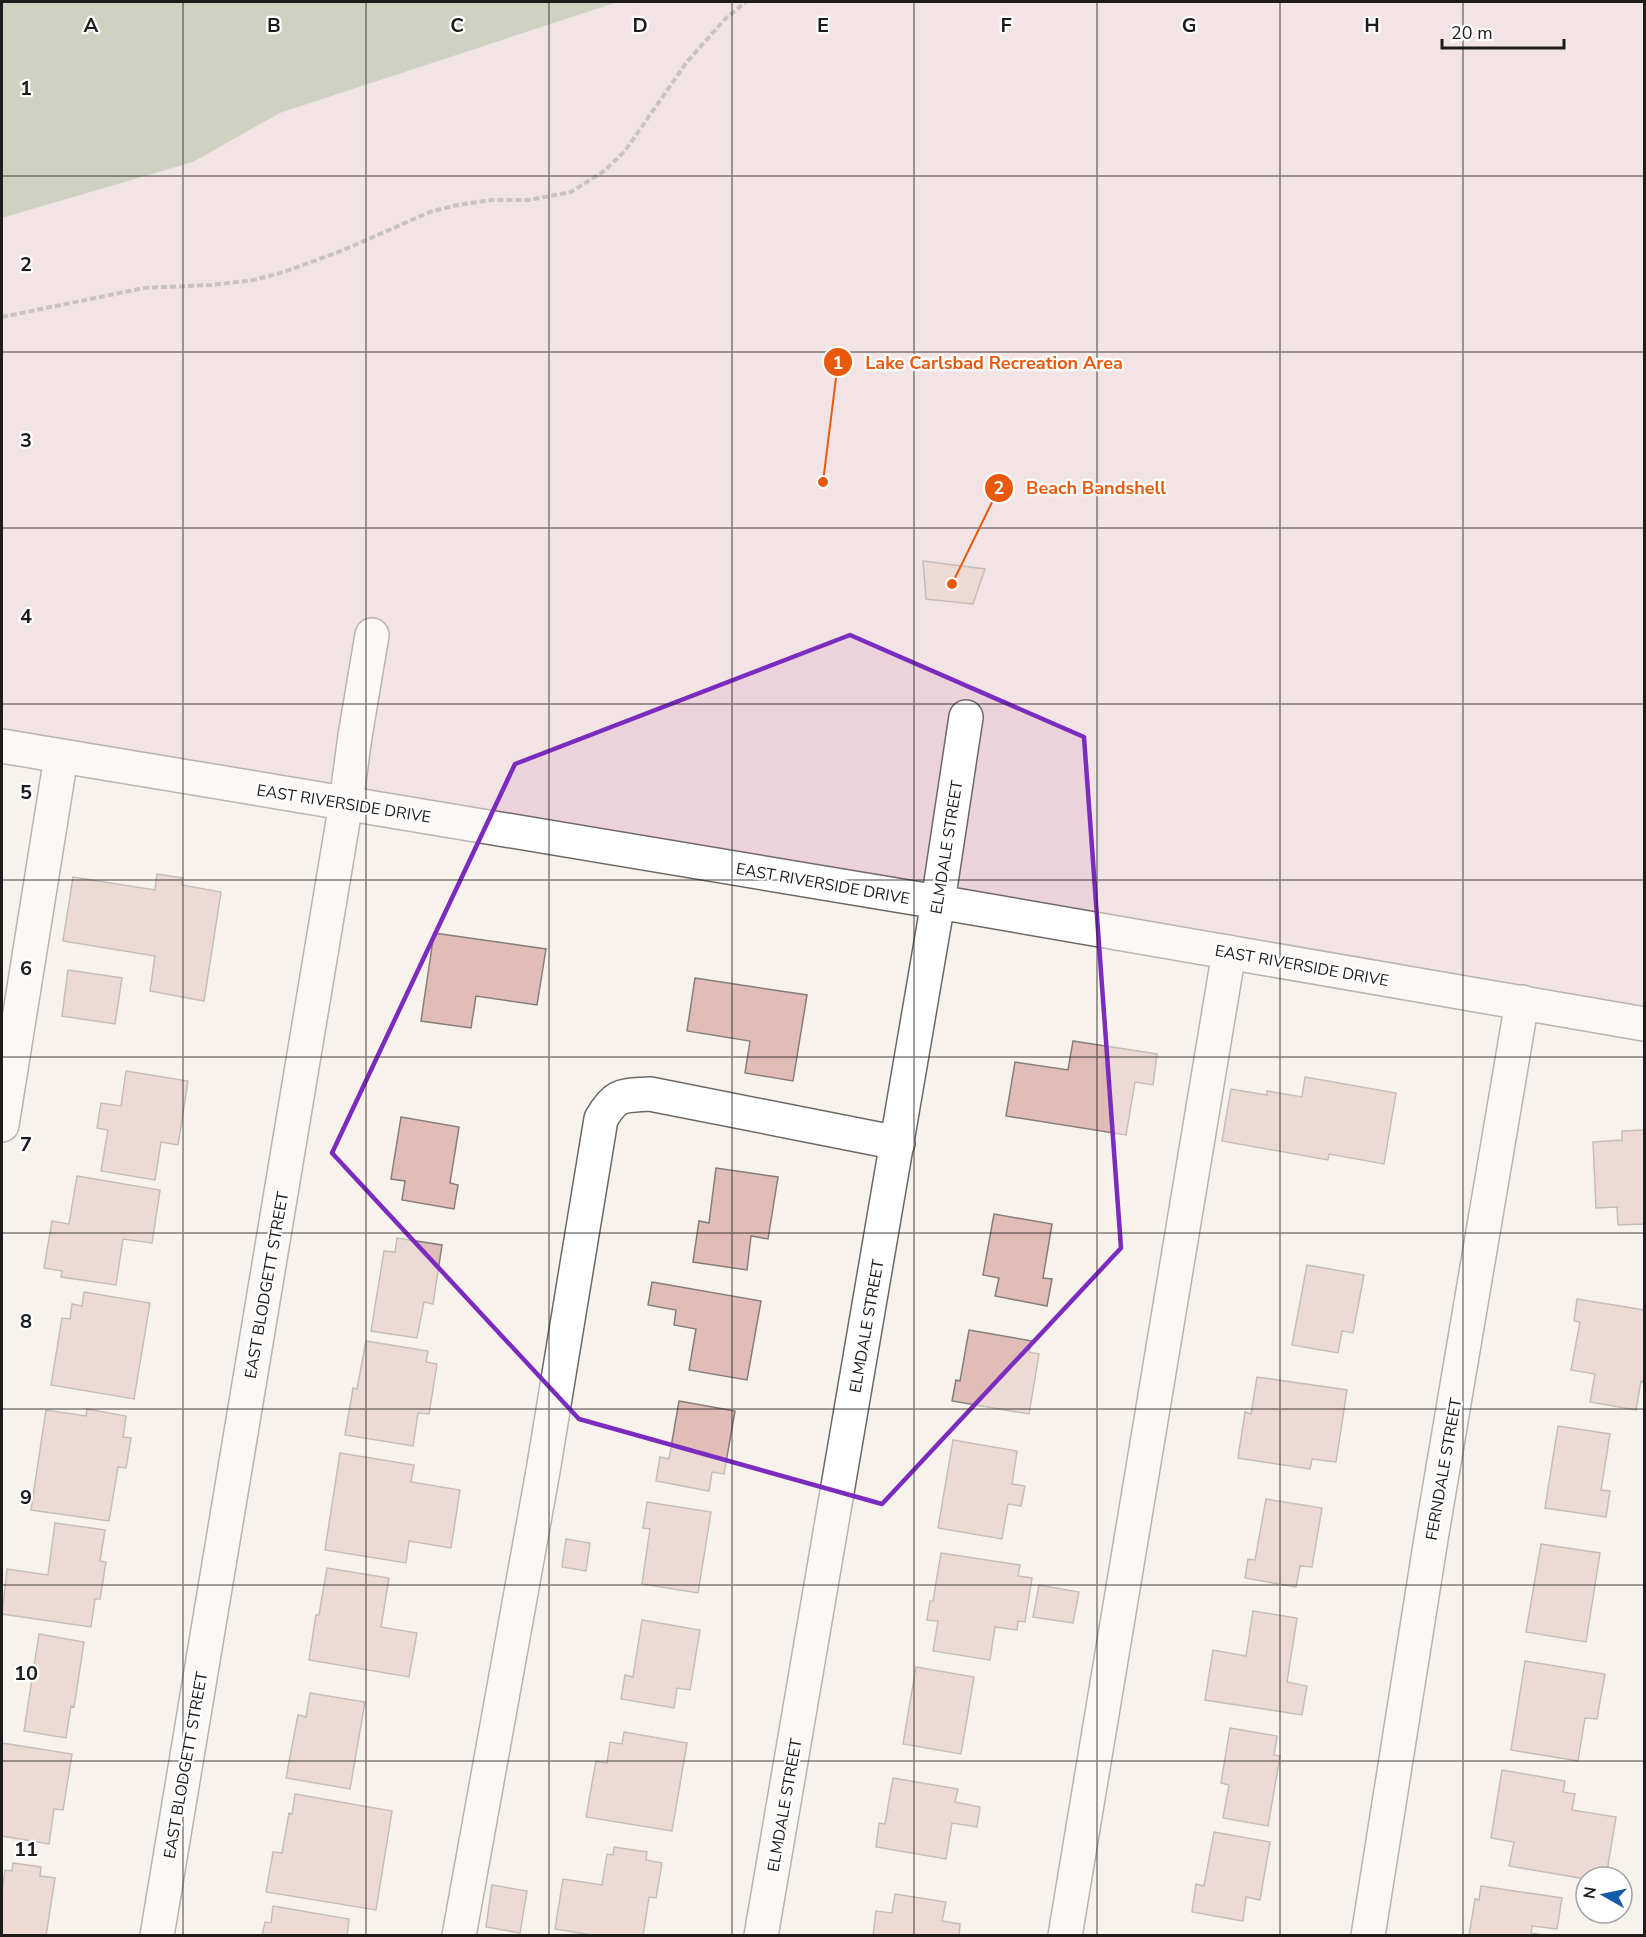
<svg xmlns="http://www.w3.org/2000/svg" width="1646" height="1937" font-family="'Nunito Sans',sans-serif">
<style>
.green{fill:#ebd2db}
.water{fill:#a0ac8d}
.building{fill:#e2bcb7;stroke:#857d7c;stroke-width:1.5}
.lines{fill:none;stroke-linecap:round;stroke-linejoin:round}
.minor-casing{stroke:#6d6864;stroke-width:36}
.path{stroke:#918d89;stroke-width:4;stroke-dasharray:6 3;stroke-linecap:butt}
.minor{stroke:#fff;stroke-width:33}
.marked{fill:none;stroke:#7b2cbf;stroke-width:4.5;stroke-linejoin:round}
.grid{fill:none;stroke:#1e1c1a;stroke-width:1.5;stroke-opacity:0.55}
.labels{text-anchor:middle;stroke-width:4.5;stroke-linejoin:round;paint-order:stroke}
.street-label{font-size:16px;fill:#1e1c1a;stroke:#fff}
.grid-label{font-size:20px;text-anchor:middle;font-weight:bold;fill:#1e1c1a;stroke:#fff;stroke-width:4.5;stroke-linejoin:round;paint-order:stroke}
.leader{fill:none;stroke:#e8590c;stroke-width:2}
.callout-dot{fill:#e8590c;stroke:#fff;stroke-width:2}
.mark-label{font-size:18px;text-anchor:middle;font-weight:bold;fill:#fff}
.callout-label{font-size:18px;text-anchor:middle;font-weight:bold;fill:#e8590c;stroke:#fff;stroke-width:4.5;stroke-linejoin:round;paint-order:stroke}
</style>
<rect width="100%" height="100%" fill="#f8f2ed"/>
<path class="green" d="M 618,2 L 1644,2 L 1644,1024 L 2,746 L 2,218 L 193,162 L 280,113 Z"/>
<path class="water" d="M 2,2 L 618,2 L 280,113 L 193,162 L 2,218 Z"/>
<path class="building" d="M 923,561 L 985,569 L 973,604 L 926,599 Z
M 157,874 L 183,878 L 182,885 L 221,892 L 204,1001 L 150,991 L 155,956 L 63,941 L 73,877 L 155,890 Z
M 434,933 L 546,949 L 537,1005 L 476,996 L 471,1028 L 421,1021 Z
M 68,970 L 122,978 L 115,1024 L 62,1016 Z
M 695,978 L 807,995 L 793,1081 L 745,1073 L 750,1041 L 687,1031 Z
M 1073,1041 L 1157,1054 L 1153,1085 L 1135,1082 L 1126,1135 L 1006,1116 L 1015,1062 L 1068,1070 Z
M 126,1071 L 188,1081 L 178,1145 L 161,1142 L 155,1180 L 101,1171 L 108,1130 L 97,1128 L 101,1103 L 121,1106 Z
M 1305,1077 L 1396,1093 L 1384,1164 L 1329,1154 L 1328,1160 L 1222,1141 L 1231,1089 L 1267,1095 L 1267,1091 L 1302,1097 Z
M 401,1117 L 459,1127 L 450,1183 L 458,1185 L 454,1209 L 402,1200 L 405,1181 L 391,1179 Z
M 1644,1130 L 1644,1224 L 1618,1225 L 1617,1207 L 1596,1208 L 1593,1142 L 1622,1140 L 1622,1131 Z
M 716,1168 L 778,1177 L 768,1239 L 751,1236 L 747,1270 L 693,1262 L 699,1221 L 709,1223 Z
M 77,1176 L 160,1190 L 152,1243 L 123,1239 L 116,1285 L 61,1277 L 62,1271 L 44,1268 L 52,1221 L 69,1224 Z
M 994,1214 L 1052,1224 L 1043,1278 L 1052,1279 L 1047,1306 L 995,1296 L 999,1278 L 983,1275 Z
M 397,1238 L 442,1245 L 433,1304 L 424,1302 L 417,1338 L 371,1331 L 384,1251 L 395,1252 Z
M 1307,1265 L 1364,1275 L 1353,1333 L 1342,1331 L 1338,1353 L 1292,1345 Z
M 652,1282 L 761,1301 L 747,1380 L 689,1370 L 696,1329 L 674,1325 L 676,1310 L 648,1305 Z
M 84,1292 L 150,1303 L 134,1399 L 51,1385 L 62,1318 L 70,1319 L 72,1304 L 82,1306 Z
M 1577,1299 L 1644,1310 L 1644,1382 L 1641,1381 L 1636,1410 L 1590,1402 L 1595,1374 L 1571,1370 L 1580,1322 L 1574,1321 Z
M 969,1330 L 1032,1341 L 1029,1352 L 1039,1354 L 1029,1414 L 952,1401 L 956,1380 L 960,1381 Z
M 366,1341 L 428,1351 L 426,1362 L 437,1364 L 429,1414 L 418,1413 L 413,1446 L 345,1435 L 353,1388 L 357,1389 Z
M 1257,1377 L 1347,1390 L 1336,1462 L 1312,1459 L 1310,1469 L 1238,1458 L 1245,1412 L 1251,1414 Z
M 679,1401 L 735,1411 L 724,1474 L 712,1472 L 709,1491 L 656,1481 L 660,1457 L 669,1459 Z
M 87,1409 L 126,1416 L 123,1437 L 131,1438 L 126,1468 L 118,1467 L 109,1521 L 31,1510 L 46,1410 L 86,1416 Z
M 1558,1426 L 1610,1434 L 1601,1490 L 1610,1491 L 1606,1517 L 1545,1508 Z
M 953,1440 L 1017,1451 L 1012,1484 L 1025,1486 L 1021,1506 L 1008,1504 L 1002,1539 L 938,1528 Z
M 340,1453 L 414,1465 L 411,1482 L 460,1490 L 451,1548 L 409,1541 L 406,1563 L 325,1550 Z
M 1266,1499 L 1322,1508 L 1312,1567 L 1300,1566 L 1296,1587 L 1245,1578 L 1248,1559 L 1255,1560 Z
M 647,1502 L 711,1512 L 698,1593 L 642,1584 L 650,1529 L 643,1528 Z
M 55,1523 L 105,1530 L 100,1561 L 106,1562 L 100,1599 L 95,1599 L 91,1627 L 2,1614 L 7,1569 L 48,1575 Z
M 566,1539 L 590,1543 L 586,1571 L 562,1567 Z
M 1541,1544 L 1600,1553 L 1586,1642 L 1526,1632 Z
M 941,1553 L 1020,1565 L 1018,1576 L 1032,1578 L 1025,1622 L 1018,1621 L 1017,1630 L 995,1627 L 990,1660 L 933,1651 L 938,1621 L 927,1620 L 930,1601 L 933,1601 Z
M 327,1568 L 389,1578 L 381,1627 L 417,1633 L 409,1677 L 309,1660 L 316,1615 L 319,1615 Z
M 1039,1585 L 1079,1592 L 1073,1623 L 1033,1617 Z
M 1253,1611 L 1297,1618 L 1287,1682 L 1307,1686 L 1302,1715 L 1205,1700 L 1213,1650 L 1246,1656 Z
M 642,1620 L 700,1630 L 690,1690 L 677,1688 L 674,1708 L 621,1699 L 625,1675 L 633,1677 Z
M 39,1634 L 84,1642 L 74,1707 L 71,1706 L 66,1738 L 24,1731 Z
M 1525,1661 L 1605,1674 L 1597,1719 L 1585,1718 L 1578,1761 L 1511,1750 Z
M 916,1667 L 974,1677 L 961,1754 L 903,1744 Z
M 310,1693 L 365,1702 L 350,1789 L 286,1778 L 298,1715 L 306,1717 Z
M 1230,1728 L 1277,1736 L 1274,1755 L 1280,1756 L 1268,1826 L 1223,1818 L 1229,1785 L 1221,1783 Z
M 624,1732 L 687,1743 L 672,1831 L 586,1817 L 596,1761 L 607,1763 L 610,1742 L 622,1744 Z
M 2,1743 L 72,1754 L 63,1810 L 54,1809 L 49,1844 L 2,1836 Z
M 1502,1770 L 1565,1781 L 1563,1792 L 1575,1794 L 1572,1810 L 1616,1817 L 1606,1877 L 1586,1877 L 1586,1879 L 1509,1866 L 1514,1842 L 1491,1838 Z
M 893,1778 L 958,1789 L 955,1802 L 980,1807 L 977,1827 L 952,1823 L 946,1859 L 876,1847 L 879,1823 L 885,1824 Z
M 295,1794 L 392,1811 L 376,1910 L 266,1892 L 273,1852 L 282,1853 L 289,1813 L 292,1814 Z
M 1214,1832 L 1270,1842 L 1260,1900 L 1246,1897 L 1243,1921 L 1192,1912 L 1196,1884 L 1204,1886 Z
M 614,1847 L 647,1852 L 646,1860 L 662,1863 L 656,1898 L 649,1897 L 643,1936 L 597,1936 L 555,1929 L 563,1879 L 602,1885 L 607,1854 L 613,1855 Z
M 13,1863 L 41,1867 L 40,1876 L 55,1878 L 46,1936 L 2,1936 L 2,1892 L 5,1870 L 12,1871 Z
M 492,1885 L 527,1891 L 520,1933 L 486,1927 Z
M 1481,1886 L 1562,1898 L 1557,1929 L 1532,1926 L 1531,1933 L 1548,1936 L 1469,1936 L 1475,1899 L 1479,1900 Z
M 895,1894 L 946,1902 L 942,1921 L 960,1924 L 959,1936 L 873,1936 L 876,1911 L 892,1913 Z
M 273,1906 L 349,1919 L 347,1936 L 262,1936 L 265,1922 L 271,1923 Z"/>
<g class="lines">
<defs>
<path id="minor" d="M 2,746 L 938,902 L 1644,1024
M 2,1125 L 61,757
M 157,1936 L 346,803 L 355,736 L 372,635
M 459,1936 L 543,1471 L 601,1119 C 616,1093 622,1096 650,1094 L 898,1143
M 761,1936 L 938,902 L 966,717
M 1065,1936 L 1229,952
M 1368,1936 L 1431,1539 L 1522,1002"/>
</defs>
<use href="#minor" class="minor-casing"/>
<path class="path" d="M 2,317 L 144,288 L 211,285 L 254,280 L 284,272 L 341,251 L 430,212 L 457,205 L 492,200 L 529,200 L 571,192 L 604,171 L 625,151 L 686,63 L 726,18 L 746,2"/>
<use href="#minor" class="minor"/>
</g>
<path d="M0 0H1646V1937H0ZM 850,635 L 1084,737 L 1121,1248 L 882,1504 L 579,1419 L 332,1153 L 515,764 Z" fill="#f8f2ed" fill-opacity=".55" fill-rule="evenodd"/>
<path class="marked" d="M 850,635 L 1084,737 L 1121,1248 L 882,1504 L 579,1419 L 332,1153 L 515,764 Z"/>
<path class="grid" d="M 183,2 L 183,1936M 366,2 L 366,1936M 549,2 L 549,1936M 732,2 L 732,1936M 914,2 L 914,1936M 1097,2 L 1097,1936M 1280,2 L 1280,1936M 1463,2 L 1463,1936M 2,176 L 1644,176M 2,352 L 1644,352M 2,528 L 1644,528M 2,704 L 1644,704M 2,880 L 1644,880M 2,1057 L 1644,1057M 2,1233 L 1644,1233M 2,1409 L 1644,1409M 2,1585 L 1644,1585M 2,1761 L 1644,1761"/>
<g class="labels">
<g class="street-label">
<text transform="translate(344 803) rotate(9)" y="6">EAST RIVERSIDE DRIVE</text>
<text transform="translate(946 847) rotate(-81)" y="6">ELMDALE STREET</text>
<text transform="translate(823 883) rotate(10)" y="6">EAST RIVERSIDE DRIVE</text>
<text transform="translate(1302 965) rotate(10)" y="6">EAST RIVERSIDE DRIVE</text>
<text transform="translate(266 1285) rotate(-80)" y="6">EAST BLODGETT STREET</text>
<text transform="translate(866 1326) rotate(-80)" y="6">ELMDALE STREET</text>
<text transform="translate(1443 1469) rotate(-80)" y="6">FERNDALE STREET</text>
<text transform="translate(185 1765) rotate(-80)" y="6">EAST BLODGETT STREET</text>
<text transform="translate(784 1805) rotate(-80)" y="6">ELMDALE STREET</text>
</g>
</g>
<g class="grid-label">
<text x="91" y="32">A</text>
<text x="274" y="32">B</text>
<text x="457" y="32">C</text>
<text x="640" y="32">D</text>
<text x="823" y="32">E</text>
<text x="1006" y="32">F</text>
<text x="1189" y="32">G</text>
<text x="1372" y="32">H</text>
<text x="26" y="95">1</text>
<text x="26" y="271">2</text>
<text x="26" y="447">3</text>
<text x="26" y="623">4</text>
<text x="26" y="799">5</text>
<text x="26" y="975">6</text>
<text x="26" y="1151">7</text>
<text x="26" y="1328">8</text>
<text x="26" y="1504">9</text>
<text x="26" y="1680">10</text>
<text x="26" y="1856">11</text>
</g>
<path class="leader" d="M823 482L838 362M952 584L999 488"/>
<g class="callout-dot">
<circle cx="823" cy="482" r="6"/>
<circle cx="952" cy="584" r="6"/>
<circle cx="838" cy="362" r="15"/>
<circle cx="999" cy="488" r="15"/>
</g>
<g class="mark-label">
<text x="838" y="369">1</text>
<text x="999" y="494">2</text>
</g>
<g class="callout-label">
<text x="994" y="369">Lake Carlsbad Recreation Area</text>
<text x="1096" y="494">Beach Bandshell</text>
</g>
<rect width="1646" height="1937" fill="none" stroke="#1e1c1a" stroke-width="6"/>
<g transform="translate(1604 1895) rotate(279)"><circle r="28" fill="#ffffff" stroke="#a5a4a3" stroke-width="1.5"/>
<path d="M0-4.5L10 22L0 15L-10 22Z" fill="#165bab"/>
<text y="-9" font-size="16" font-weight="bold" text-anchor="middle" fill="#1e1c1a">N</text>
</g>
<path d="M1442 39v9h122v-9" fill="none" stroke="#1e1c1a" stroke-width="3"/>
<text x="1451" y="39" font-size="18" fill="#1e1c1a" stroke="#ffffff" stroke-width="4.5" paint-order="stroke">20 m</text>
</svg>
